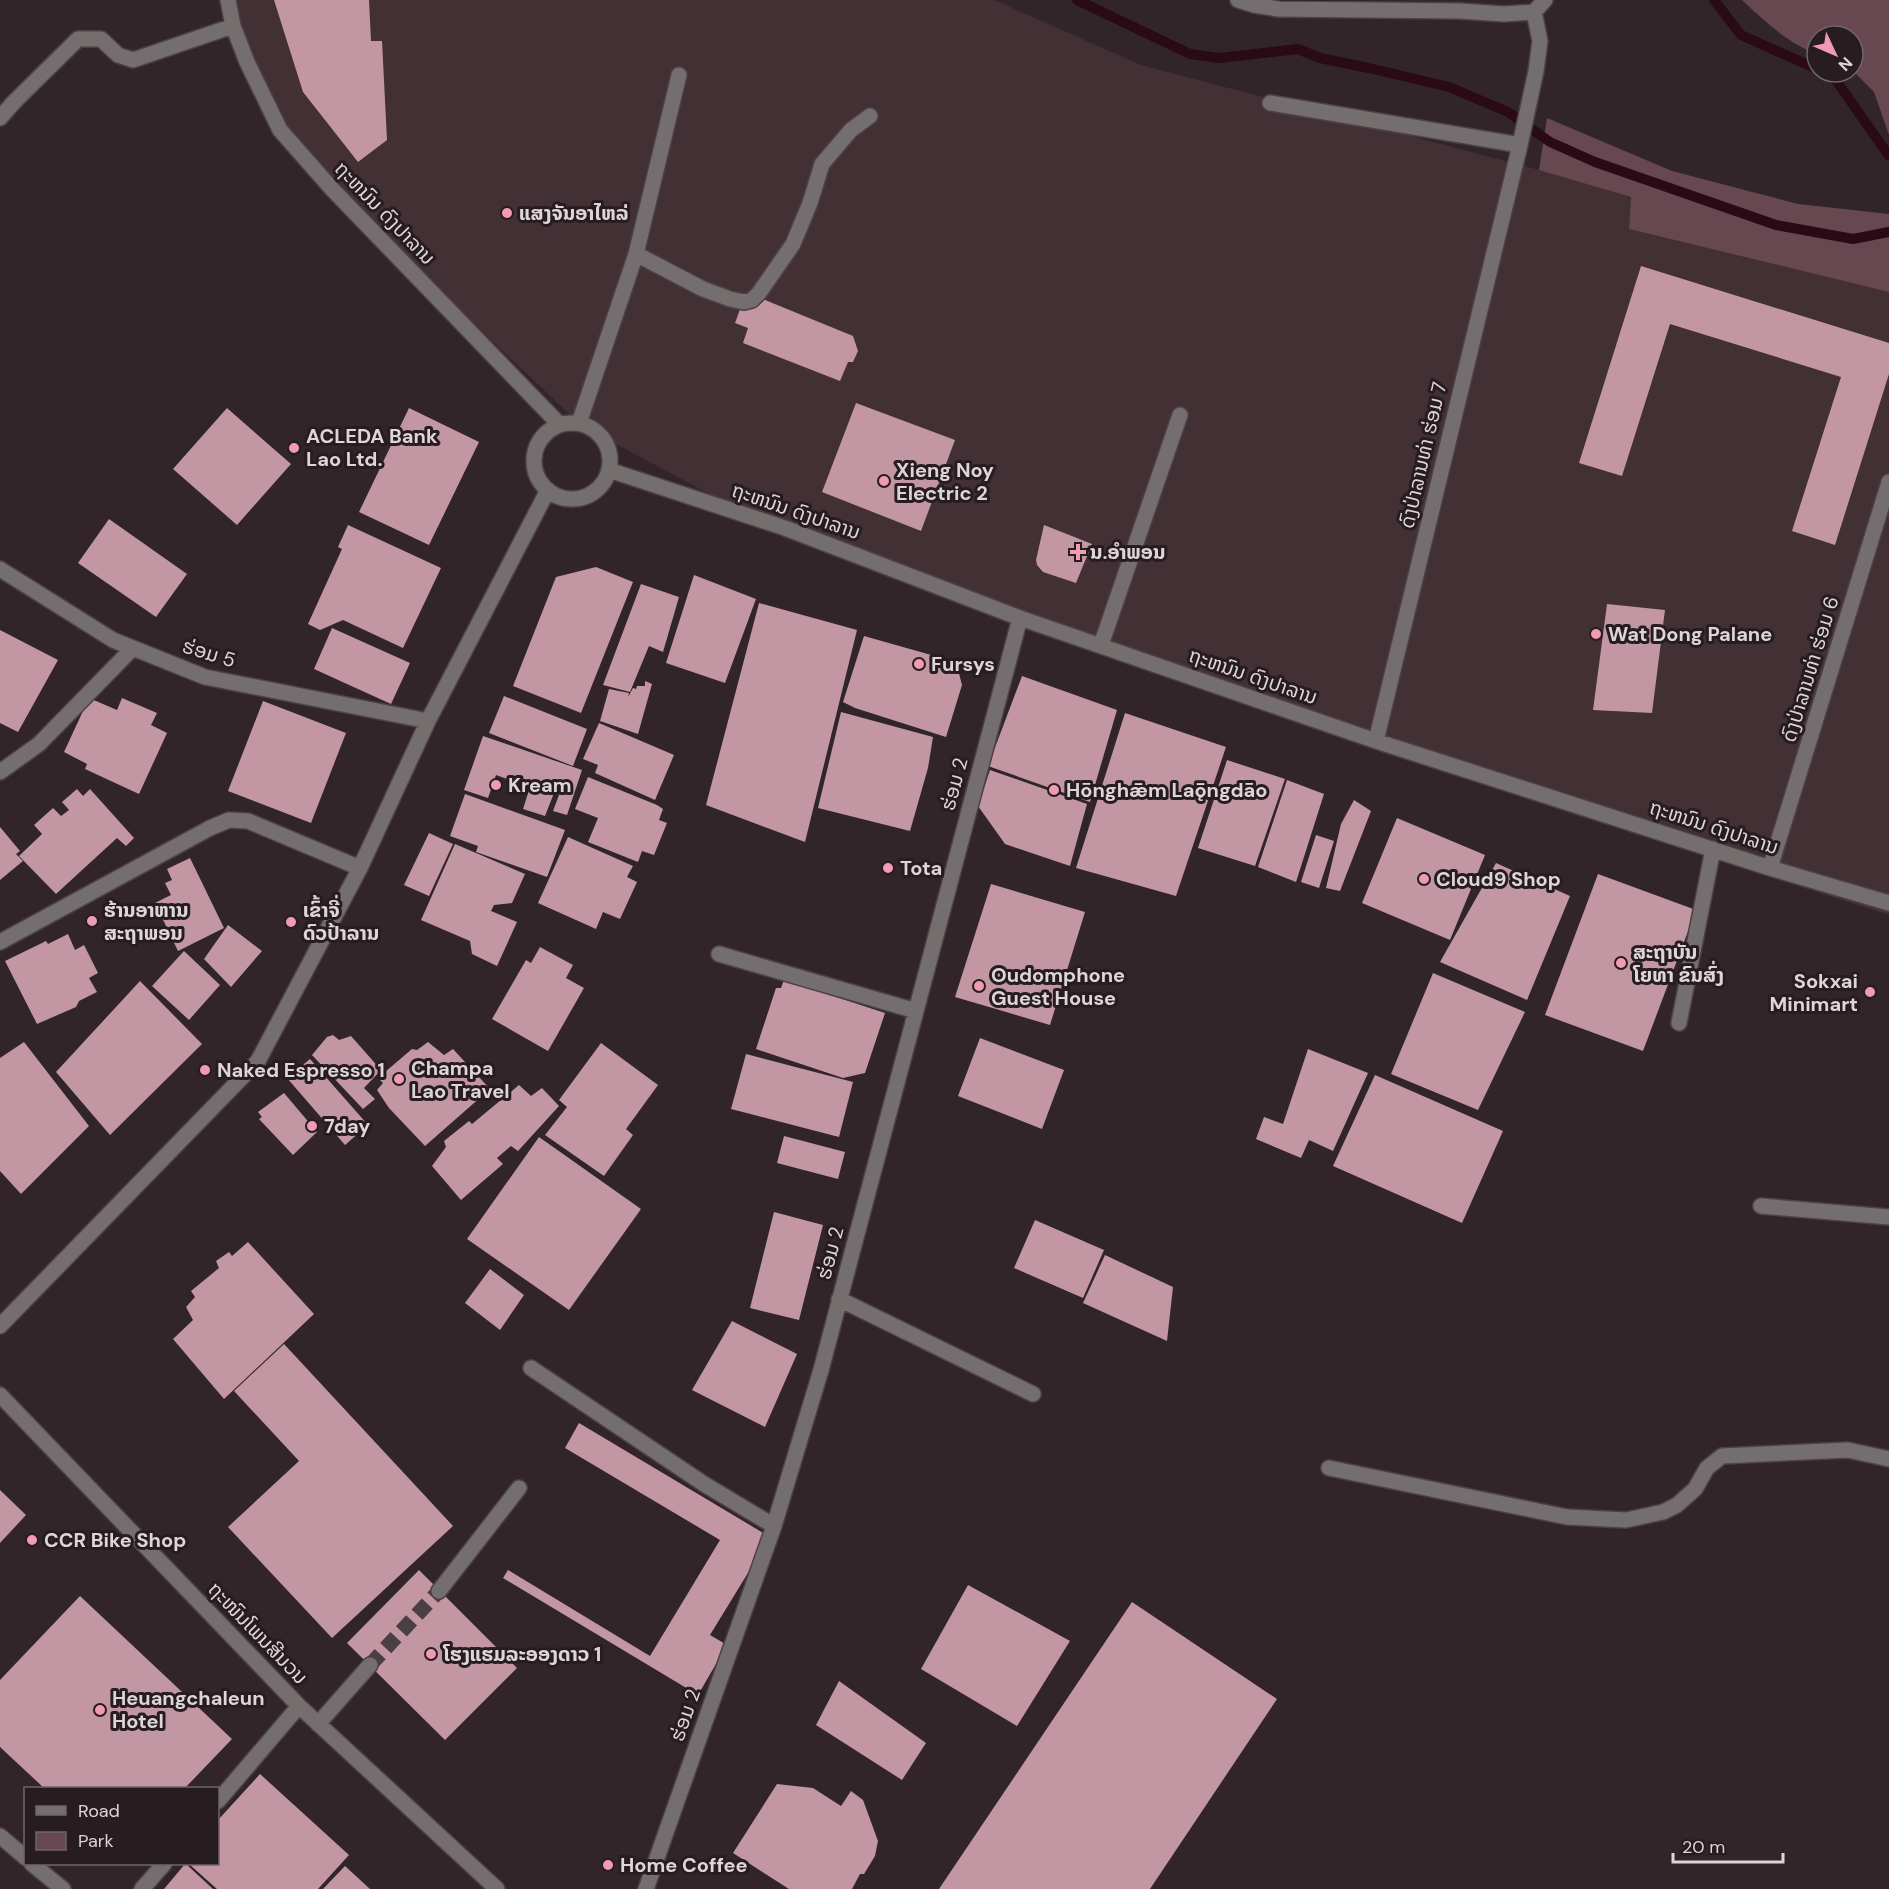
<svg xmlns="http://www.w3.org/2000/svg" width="1889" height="1889" font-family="'DM Sans','Noto Sans Lao',sans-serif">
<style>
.built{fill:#423035}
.green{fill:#674851}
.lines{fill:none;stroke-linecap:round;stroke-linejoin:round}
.stream{stroke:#290a15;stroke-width:10}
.building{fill:#c297a3}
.minor-tunnel{stroke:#4c3f43;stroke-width:15;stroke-dasharray:15 8;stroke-linecap:butt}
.minor-casing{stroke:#4d4145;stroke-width:18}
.minor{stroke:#746e6f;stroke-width:15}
.poi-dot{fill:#f09ab4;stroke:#271c1f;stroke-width:2}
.labels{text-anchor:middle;stroke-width:6;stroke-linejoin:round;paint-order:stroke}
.street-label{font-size:20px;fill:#ddd5d7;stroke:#271c1f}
.poi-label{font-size:20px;font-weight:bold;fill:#ddd5d7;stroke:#271c1f;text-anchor:start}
</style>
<rect width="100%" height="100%" fill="#322529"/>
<path class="built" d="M 225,0 L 994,0 L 1141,65 L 1551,173 L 1631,197 L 1629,229 L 1889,292 L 1889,915 L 1387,754 L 1006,620 L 796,540 L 582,426 L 331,189 L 280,131 Z"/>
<path class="green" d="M 1742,0 L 1889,0 L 1889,135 L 1874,92 L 1853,71 L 1853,36 L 1817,36 L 1817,54 C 1789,44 1764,21 1742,0 Z
M 1547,118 L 1672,171 L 1798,204 L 1889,214 L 1889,292 L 1629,229 L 1631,197 L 1539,170 Z"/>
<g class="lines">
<path class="stream" d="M 1077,0 L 1190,54 L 1219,58 L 1298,49 L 1320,58 L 1369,68 L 1449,87 L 1508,112 L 1550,142 L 1595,162 L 1776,225 L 1853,239 L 1889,232
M 1714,0 L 1741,35 L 1817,69
M 1823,72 L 1833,76 L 1889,156"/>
</g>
<path class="building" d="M 274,0 L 369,0 L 371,41 L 382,41 L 387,140 L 358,162 L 303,92 Z
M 1641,266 L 1889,343 L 1889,374 L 1835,545 L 1792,531 L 1841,377 L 1670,324 L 1622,476 L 1579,463 Z
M 760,298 L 853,336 L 858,351 L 853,362 L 848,362 L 840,381 L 743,343 L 748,328 L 735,323 L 742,304 Z
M 856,403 L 955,440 L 921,531 L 822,492 Z
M 227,408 L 291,464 L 237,525 L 173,469 Z
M 409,408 L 479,442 L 429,545 L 359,512 Z
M 109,519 L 187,574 L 156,617 L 78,563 Z
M 348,525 L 441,568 L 403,648 L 343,620 L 320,630 L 308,624 L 342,549 L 338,547 Z
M 1044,525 L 1092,544 L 1076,583 L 1043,572 L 1037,565 L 1036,560 Z
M 596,567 L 633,582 L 581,713 L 513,686 L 556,577 Z
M 694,575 L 756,599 L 725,683 L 666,663 Z
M 641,584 L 679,597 L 663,652 L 649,646 L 630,692 L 603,685 Z
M 759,603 L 857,630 L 805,842 L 706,805 Z
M 1607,604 L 1665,610 L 1652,713 L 1593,710 Z
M 332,628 L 410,663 L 391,704 L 314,669 Z
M 0,630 L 58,660 L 18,732 L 0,723 Z
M 864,636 L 956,662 L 962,685 L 946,737 L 855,708 L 843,702 Z
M 1022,676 L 1117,710 L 1090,802 L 988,766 Z
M 645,681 L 652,684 L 638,734 L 600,721 L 609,689 L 629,693 L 628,697 L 633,688 L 636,689 L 637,686 L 645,686 Z
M 504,696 L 587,729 L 573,766 L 489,733 Z
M 89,698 L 117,710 L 122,698 L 157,713 L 151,725 L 167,733 L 139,794 L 85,769 L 87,764 L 64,752 Z
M 263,701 L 346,733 L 311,823 L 228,791 Z
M 841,712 L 933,737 L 928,768 L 910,831 L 818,808 Z
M 1125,713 L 1226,747 L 1176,896 L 1076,868 Z
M 599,723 L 674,755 L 655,800 L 595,773 L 598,765 L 583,759 Z
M 483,736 L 582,770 L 567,815 L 553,811 L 559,795 L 554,793 L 545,816 L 523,809 L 530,787 L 496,775 L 488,798 L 464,790 Z
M 1227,760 L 1285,779 L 1255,866 L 1198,848 Z
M 990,770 L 1087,804 L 1070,866 L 1005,844 L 978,806 Z
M 588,777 L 657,805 L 663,809 L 659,820 L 667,823 L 654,855 L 642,851 L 638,862 L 588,842 L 598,818 L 575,809 Z
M 1287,780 L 1324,794 L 1296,882 L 1258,867 Z
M 77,789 L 83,796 L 90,789 L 134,838 L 126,846 L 117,838 L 56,894 L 19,856 L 42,834 L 34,825 L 53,808 L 61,816 L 69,810 L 62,802 Z
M 465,794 L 565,830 L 547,877 L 476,852 L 478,846 L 450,836 Z
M 1354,800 L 1371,811 L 1340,891 L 1326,888 L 1341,824 Z
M 1397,818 L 1485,855 L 1450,940 L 1362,903 Z
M 0,827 L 20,851 L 16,854 L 23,861 L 0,880 Z
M 429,833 L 453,844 L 429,896 L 404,885 Z
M 1316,835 L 1334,841 L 1319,888 L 1301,882 Z
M 568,837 L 633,866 L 627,877 L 637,882 L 620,919 L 603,912 L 596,929 L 538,903 Z
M 455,844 L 525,874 L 512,903 L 494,905 L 491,911 L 517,922 L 497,966 L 472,954 L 470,941 L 421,920 Z
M 190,858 L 224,928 L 178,951 L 155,903 L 171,895 L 165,883 L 172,880 L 167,869 Z
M 1496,863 L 1570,896 L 1527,1000 L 1440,962 Z
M 1598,874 L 1696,910 L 1643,1051 L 1545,1015 Z
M 991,884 L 1085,912 L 1050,1025 L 955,997 Z
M 228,925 L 262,951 L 231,987 L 204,959 Z
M 68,934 L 75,950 L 84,945 L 98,973 L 89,978 L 97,992 L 79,1001 L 76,1007 L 37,1024 L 5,961 L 46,941 L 48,944 Z
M 540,947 L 573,965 L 566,978 L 584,988 L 548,1051 L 492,1019 L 526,960 L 531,963 Z
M 184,951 L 220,985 L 189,1020 L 152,986 Z
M 1433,973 L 1525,1012 L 1478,1110 L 1391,1074 Z
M 784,980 L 885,1013 L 865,1073 L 843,1078 L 756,1049 L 776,988 L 781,988 Z
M 140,981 L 202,1044 L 110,1135 L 56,1072 Z
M 333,1035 L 339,1040 L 351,1036 L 381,1070 L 364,1088 L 375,1099 L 363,1109 L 312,1055 L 327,1037 Z
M 980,1038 L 1064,1070 L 1042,1129 L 958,1096 Z
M 24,1042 L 89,1126 L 21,1194 L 0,1171 L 0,1058 Z
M 428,1042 L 444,1055 L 453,1049 L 490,1089 L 425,1146 L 389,1108 L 377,1090 L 383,1083 L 378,1078 L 412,1049 L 417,1050 Z
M 601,1043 L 658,1085 L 626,1129 L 633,1135 L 604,1176 L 545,1135 L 567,1107 L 559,1100 Z
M 1308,1049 L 1368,1073 L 1333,1151 L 1309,1140 L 1301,1158 L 1256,1139 L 1264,1117 L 1283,1124 Z
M 746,1054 L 853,1082 L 839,1137 L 731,1109 Z
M 310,1059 L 368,1125 L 345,1145 L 287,1078 Z
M 1375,1075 L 1503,1131 L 1462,1223 L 1333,1166 Z
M 519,1085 L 531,1096 L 542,1088 L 559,1106 L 518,1151 L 511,1146 L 497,1158 L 503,1164 L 461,1200 L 432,1166 L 446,1147 L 444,1141 L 469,1121 L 472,1124 Z
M 284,1093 L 317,1132 L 293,1155 L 259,1119 L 262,1117 L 258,1112 Z
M 784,1136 L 845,1152 L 838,1179 L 777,1163 Z
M 539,1137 L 641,1209 L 569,1310 L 467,1239 Z
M 774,1212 L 823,1225 L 799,1320 L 750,1308 Z
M 1035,1220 L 1104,1250 L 1083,1298 L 1014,1268 Z
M 248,1242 L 314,1314 L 224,1399 L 173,1339 L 193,1320 L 186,1307 L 195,1297 L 191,1291 L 219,1268 L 216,1261 L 229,1252 L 232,1256 Z
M 1105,1255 L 1173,1287 L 1167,1341 L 1083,1303 Z
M 490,1269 L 524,1295 L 500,1330 L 465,1303 Z
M 732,1321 L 797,1354 L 765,1427 L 692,1390 Z
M 284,1344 L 453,1526 L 332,1638 L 228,1527 L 299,1461 L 234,1391 Z
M 579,1423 L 770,1537 L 710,1635 L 727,1645 L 698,1695 L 503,1578 L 508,1570 L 650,1656 L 720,1540 L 565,1448 Z
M 0,1490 L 26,1515 L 0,1543 Z
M 419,1570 L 517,1668 L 445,1740 L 347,1643 Z
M 968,1585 L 1070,1641 L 1017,1726 L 921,1669 Z
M 80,1596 L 232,1739 L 185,1788 L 44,1788 L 0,1747 L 0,1680 Z
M 1132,1602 L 1277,1699 L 1150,1889 L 939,1889 Z
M 839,1681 L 926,1743 L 902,1780 L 816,1725 Z
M 260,1774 L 349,1855 L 318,1889 L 217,1889 L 189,1864 L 218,1864 L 218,1820 Z
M 777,1784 L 813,1788 L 841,1806 L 851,1791 L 863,1800 L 878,1841 L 875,1856 L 864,1874 L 860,1874 L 852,1889 L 789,1889 L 733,1853 Z
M 185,1864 L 186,1864 L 213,1889 L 164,1889 Z
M 345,1866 L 370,1889 L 323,1889 Z"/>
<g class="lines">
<path class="minor-tunnel" d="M 370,1665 L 439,1591"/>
<defs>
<path id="minor" d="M 228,0 L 233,26 L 247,62 L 280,130 L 332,189 L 560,425
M 1238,0 L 1254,5 L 1278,9 L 1460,11 L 1504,14 L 1534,12 L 1545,0
M 1270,103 L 1520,145 L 1376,741
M 0,118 L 14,102 L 78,39 L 101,39 L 118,55 L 133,60 L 233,26
M 1520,145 L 1536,71 L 1540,41 L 1534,12
M 636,254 L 703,289 L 730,299 L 744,302 L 752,300 L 759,293 L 793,244 L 810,203 L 822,164 L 851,130 L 870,116
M 579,423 L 636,254 L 679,75
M534 461a38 38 0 1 1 76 0a38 38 0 1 1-76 0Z
M 609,470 L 785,528 L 1020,618 L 1376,741 L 1770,868 L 1889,903
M 0,569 L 113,640 L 205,677 L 428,721
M 1101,645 L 1180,415
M 0,772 L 39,744 L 132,649
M 1770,868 L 1889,482
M 0,942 L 210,828 L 229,820 L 248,821 L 360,868
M 719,954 L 916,1011
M 1679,1023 L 1713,849
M 1761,1206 L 1889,1217
M 839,1299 L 1033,1394
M 0,1326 L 258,1061 L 360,868 L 428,721 L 548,490
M 531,1368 L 704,1484 L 774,1526
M 0,1395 L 299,1706 L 497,1889
M 1329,1468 L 1567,1517 L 1626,1520 L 1663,1512 L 1677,1505 L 1695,1489 L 1707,1468 L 1722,1456 L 1848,1450 L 1889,1459
M 439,1591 L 519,1488
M 318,1724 L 370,1665
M 218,1801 L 299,1706
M 0,1836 L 26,1858
M 32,1864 L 63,1889
M 142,1889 L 164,1864
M 646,1889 L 774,1526 L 821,1370 L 1020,618"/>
</defs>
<use href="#minor" class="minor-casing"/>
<use href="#minor" class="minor"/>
</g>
<g class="poi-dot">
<circle cx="507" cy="213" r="6"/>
<circle cx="294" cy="448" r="6"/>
<circle cx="884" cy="481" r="6"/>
<path d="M1075 543h6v6h6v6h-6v6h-6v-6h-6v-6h6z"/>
<circle cx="1596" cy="634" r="6"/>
<circle cx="919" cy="664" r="6"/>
<circle cx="496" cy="785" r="6"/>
<circle cx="1054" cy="790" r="6"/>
<circle cx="888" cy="868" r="6"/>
<circle cx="1424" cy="879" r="6"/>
<circle cx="92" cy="921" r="6"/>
<circle cx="291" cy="922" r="6"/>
<circle cx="1621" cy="963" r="6"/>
<circle cx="979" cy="986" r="6"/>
<circle cx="1870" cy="992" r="6"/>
<circle cx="205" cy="1070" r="6"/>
<circle cx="399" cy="1079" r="6"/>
<circle cx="312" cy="1126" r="6"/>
<circle cx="32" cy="1540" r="6"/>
<circle cx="431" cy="1654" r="6"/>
<circle cx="100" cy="1710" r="6"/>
<circle cx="608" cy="1865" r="6"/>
</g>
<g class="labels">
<g class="street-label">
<text transform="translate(385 213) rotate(46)" y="7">ຖະຫນົນ ດົງປາລານ</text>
<text transform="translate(1423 455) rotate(-77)" y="7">ດົງປ່າລານທ່າ ຮ່ອມ 7</text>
<text transform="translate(796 511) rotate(19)" y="7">ຖະຫນົນ ດົງປາລານ</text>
<text transform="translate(209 653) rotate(17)" y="7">ຮ່ອມ 5</text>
<text transform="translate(1810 669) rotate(-73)" y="7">ດົງປ່າລານທ່າ ຮ່ອມ 6</text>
<text transform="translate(1253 676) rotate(19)" y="7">ຖະຫນົນ ດົງປາລານ</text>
<text transform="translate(954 784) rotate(-75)" y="7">ຮ່ອມ 2</text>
<text transform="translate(1714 827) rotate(18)" y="7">ຖະຫນົນ ດົງປາລານ</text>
<text transform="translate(830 1253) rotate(-75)" y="7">ຮ່ອມ 2</text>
<text transform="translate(258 1633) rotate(46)" y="7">ຖະໜົນໂພນສີນວນ</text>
<text transform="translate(685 1715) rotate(-71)" y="7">ຮ່ອມ 2</text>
</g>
<g class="poi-label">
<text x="519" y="220">ແສງຈັນອາໄຫລ່</text>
<text x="306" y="443">ACLEDA Bank<tspan x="306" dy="23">Lao Ltd.</tspan></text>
<text x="896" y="477">Xieng Noy<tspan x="896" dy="23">Electric 2</tspan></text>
<text x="1090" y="559">ນ.ອຳພອນ</text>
<text x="1608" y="641">Wat Dong Palane</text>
<text x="931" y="671">Fursys</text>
<text x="508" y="792">Kream</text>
<text x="1066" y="797">Hōnghǣm Laǭngdāo</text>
<text x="900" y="875">Tota</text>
<text x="1436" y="886">Cloud9 Shop</text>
<text x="104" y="917">ຮ້ານອາຫານ<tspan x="104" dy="23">ສະຖາພອນ</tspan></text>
<text x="303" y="917">ເຂົ້າຈີ່<tspan x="303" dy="23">ດົວປ້າລານ</tspan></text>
<text x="1633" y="959">ສະຖາບັນ<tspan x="1633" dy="23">ໂຍທາ ຂົນສົ່ງ</tspan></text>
<text x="991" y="982">Oudomphone<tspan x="991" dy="23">Guest House</tspan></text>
<text x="1858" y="988" text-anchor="end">Sokxai<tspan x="1858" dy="23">Minimart</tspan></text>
<text x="411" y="1075">Champa<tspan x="411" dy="23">Lao Travel</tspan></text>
<text x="217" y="1077">Naked Espresso 1</text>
<text x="324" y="1133">7day</text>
<text x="44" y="1547">CCR Bike Shop</text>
<text x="443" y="1661">ໂຮງແຮມລະອອງດາວ 1</text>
<text x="112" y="1705">Heuangchaleun<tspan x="112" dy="23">Hotel</tspan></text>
<text x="620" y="1872">Home Coffee</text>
</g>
</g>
<rect x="24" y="1787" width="195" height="78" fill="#271c1f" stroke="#706669" stroke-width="1.5"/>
<rect x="36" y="1806" width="30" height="9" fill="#746e6f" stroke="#706669" stroke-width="1.5"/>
<text x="78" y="1817" font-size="18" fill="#ddd5d7">Road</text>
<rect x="36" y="1832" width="30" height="18" fill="#674851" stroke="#706669" stroke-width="1.5"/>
<text x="78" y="1847" font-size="18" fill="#ddd5d7">Park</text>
<g transform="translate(1835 54) rotate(134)"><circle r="28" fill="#271c1f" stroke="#706669" stroke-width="1.5"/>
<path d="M0-4.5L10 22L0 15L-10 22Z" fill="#f09ab4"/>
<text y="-9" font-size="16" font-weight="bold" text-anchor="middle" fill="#ddd5d7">N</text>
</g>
<path d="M1673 1853v9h110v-9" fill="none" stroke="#ddd5d7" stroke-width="3"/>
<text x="1682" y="1853" font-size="18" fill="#ddd5d7" stroke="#271c1f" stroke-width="4.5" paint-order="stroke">20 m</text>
</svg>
